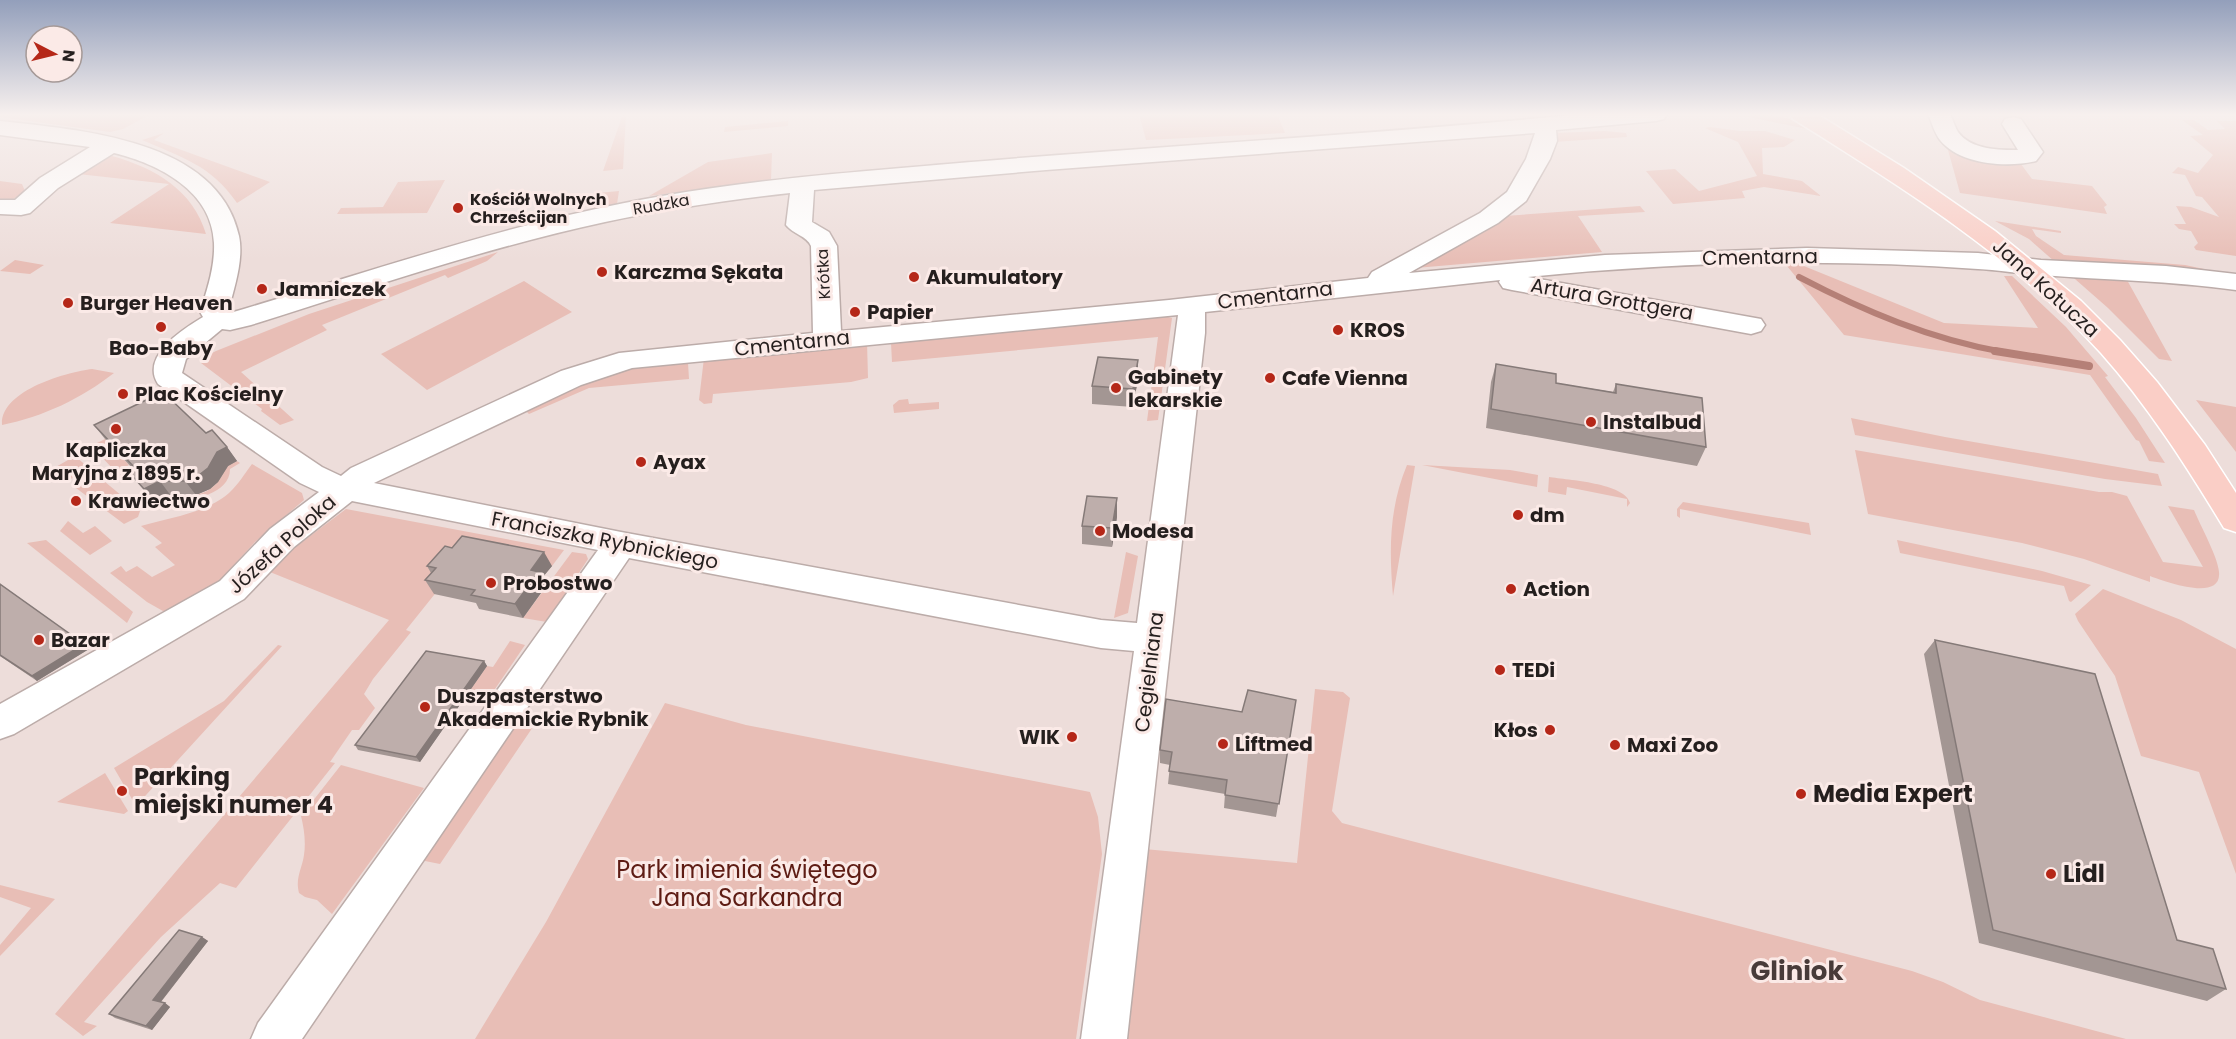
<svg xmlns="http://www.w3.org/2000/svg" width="2236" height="1039" font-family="Poppins,sans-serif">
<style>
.green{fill:#e8beb6}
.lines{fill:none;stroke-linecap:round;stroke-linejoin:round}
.stream-far1{stroke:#b58077;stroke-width:6}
.stream{stroke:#b58077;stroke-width:8}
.minor-casing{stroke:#bcaca9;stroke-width:3}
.major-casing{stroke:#fff;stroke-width:3}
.minor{fill:#fff;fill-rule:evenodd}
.major{fill:#facec6;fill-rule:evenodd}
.wall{fill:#a39693}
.shaded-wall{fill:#857a78}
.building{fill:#beaeab;stroke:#857a78;stroke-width:1.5}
.poi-dot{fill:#b52718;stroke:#fbeae7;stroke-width:2}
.labels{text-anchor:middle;stroke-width:6;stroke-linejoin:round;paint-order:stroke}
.far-poi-label{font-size:16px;font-weight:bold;fill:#251f1e;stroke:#fbeae7;text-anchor:start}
.far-street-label{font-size:16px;fill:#251f1e;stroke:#fbeae7}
.street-label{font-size:20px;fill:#251f1e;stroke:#fbeae7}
.poi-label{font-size:20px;font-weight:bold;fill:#251f1e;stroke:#fbeae7;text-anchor:start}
.near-poi-label{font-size:24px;font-weight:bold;fill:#251f1e;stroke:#fbeae7;text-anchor:start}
.near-park-label{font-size:24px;fill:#5e1c14;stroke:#fbeae7}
.near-neighbourhood-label{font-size:26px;font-weight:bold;fill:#483b39;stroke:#fbeae7}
</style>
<rect width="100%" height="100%" fill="#edddda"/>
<path class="green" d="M 0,114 L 151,114 L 123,129 L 110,132 L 0,117 Z
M 623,114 L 626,114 L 623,169 L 603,171 Z
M 1139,114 L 1277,114 L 1285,133 L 1146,140 Z
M 1767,114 L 1790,119 L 1807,129 L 1744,116 Z
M 2182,120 L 2194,120 L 2208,130 L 2225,129 L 2217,121 L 2236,121 L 2236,256 L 2196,250 L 2194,247 L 2198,243 L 2191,231 L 2179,229 L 2174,224 L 2186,224 L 2176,206 L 2191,207 L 2219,217 L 2202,197 L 2196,196 L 2185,175 L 2172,173 L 2178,167 L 2198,173 L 2213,155 L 2190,136 L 2203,135 Z
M 788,121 L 788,126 L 724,132 L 725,127 Z
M 1710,127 L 1740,131 L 1765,131 L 1795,140 L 1784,147 L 1762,148 L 1763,174 L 1802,181 L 1821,196 L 1764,187 L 1742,191 L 1745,198 L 1673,204 L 1646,171 L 1675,169 L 1699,191 L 1757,176 L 1738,142 L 1705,128 Z
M 1605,131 L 1626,133 L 1627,137 L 1554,142 L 1553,133 Z
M 164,133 L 154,140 L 270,182 L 237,203 C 211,165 181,157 142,140 Z
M 1948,150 L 2018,160 L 2032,179 L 2092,186 L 2107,205 L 2104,207 L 2107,214 L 1960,193 Z
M 772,153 L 771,180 L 649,196 L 708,162 Z
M 112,156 C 155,168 193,190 206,234 L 110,223 L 169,184 L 78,174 L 101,160 Z
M 445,180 L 427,213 L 337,214 L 341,208 L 383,207 L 398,182 Z
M 0,181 L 22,184 L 25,191 L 12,200 L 0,200 Z
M 619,191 L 617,204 L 593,210 L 598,193 Z
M 1640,206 L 1645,212 L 1578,216 L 1602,252 L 1404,269 L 1505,216 Z
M 1995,221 L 2061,231 L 2061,233 L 2032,229 L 2036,236 L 2064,255 L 2185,265 L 2204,269 L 2199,271 L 2055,262 L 2029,239 Z
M 498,252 L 487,261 L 448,278 L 445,275 L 322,325 L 327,330 L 241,372 L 294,420 L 280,425 L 261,411 L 262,409 L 201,363 L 206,356 L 216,351 L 309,314 Z
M 15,260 L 44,265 L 30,274 L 0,271 Z
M 1782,260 L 1794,262 L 1944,323 L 2038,328 L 2004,276 L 2012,276 L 2066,327 L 2108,376 L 2105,377 L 2136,418 L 2165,463 L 2149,461 L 2139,441 L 2136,440 L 2090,375 L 1844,335 Z
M 2067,272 L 2203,286 L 2127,280 L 2172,361 L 2159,359 L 2108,308 Z
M 524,281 L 572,312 L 427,390 L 381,354 Z
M 1164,316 L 1172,318 L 1158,420 L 1147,421 L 1158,337 L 892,362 L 891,343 Z
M 867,342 L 868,378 L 851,382 L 713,394 L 712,403 L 704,404 L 699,400 L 704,358 Z
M 681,360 L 688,363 L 689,379 L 589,388 L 529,414 L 524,409 L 610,370 Z
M 92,369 L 114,373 C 82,398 43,417 2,425 C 0,390 68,372 92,369 Z
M 908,399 L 909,404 L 939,402 L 939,409 L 894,413 L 893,405 L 899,400 Z
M 2196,400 L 2236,407 L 2236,452 Z
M 1851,418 L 1945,437 L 2158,474 L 2162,486 L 2105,479 L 1855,435 Z
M 105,439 L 129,465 L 116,472 L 91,446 Z
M 1855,450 L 2099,492 L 2112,492 L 2127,496 L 2163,562 L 2203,567 L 2168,506 L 2194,510 C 2200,525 2218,557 2219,572 C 2222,603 2164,581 2150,576 L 2150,582 L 2084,559 L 2022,543 L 1868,514 Z
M 75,456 L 89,468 L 69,480 L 54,468 Z
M 237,461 L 240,463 L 230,469 C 230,495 191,500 173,501 C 167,501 161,506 156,508 L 146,499 L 150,497 L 156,503 C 161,501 168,496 173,496 C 196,496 210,496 223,474 L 221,469 Z
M 252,464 L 302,493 L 304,500 L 255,542 L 222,578 L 224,587 L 170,615 L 147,602 L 110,573 L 121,566 L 126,572 L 137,566 L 152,577 L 175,565 L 155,547 L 162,543 L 141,526 C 169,518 206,513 229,493 C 238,485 245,473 252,464 Z
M 1407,465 L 1415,466 L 1393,596 C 1389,550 1389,508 1407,465 Z
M 1422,465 L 1510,470 L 1538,475 L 1537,487 Z
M 92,471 L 140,511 L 138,517 L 124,524 L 72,485 L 75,480 Z
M 1549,477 C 1568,480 1625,483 1630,503 L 1627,507 L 1627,499 L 1567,487 L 1566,495 L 1548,492 Z
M 1683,502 L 1809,523 L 1811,535 L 1680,509 L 1680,518 L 1677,516 L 1677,509 Z
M 346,509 L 564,550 L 552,566 L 470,550 L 406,630 L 411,632 L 373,679 L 364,694 L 375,708 L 359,730 L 352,730 L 330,762 L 335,763 L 236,888 L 220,883 L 161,937 L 84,1022 L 97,1026 L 83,1036 L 55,1014 L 389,620 L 265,570 Z
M 68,521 L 83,533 L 95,526 L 112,541 L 90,555 L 60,531 Z
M 46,540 L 133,612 L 127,623 L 27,543 Z
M 1897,540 L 2042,571 L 2091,585 L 2071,602 L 2069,601 L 2064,586 L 1900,553 Z
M 572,552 L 586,554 L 588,559 L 547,622 L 523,618 Z
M 1126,552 L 1138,556 L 1128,613 L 1114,618 Z
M 2103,589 L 2181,620 L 2236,649 L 2236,874 L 2199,772 L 2141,756 L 2115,676 L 2078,621 L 2075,614 Z
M 510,641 L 525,645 L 484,705 L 460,704 L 487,666 L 493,667 Z
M 278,645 L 282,646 L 136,806 L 114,768 L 224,701 Z
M 1315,689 L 1343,692 L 1350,698 L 1332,811 L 1342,823 L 1912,971 L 1943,982 L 1980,1000 L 2126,1039 L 1121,1039 L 1144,849 L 1297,863 Z
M 665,703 L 746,725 L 1090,792 L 1098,817 L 1102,854 L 1076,1039 L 475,1039 L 546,922 Z
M 519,717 L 537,721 L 440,864 L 420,860 Z
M 341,765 L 424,788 L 332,914 L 317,900 L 305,897 L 299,893 C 295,878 302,869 304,855 C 306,842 304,828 301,816 Z
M 105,773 L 128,811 L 124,814 L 57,802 Z
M 0,885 L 55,899 L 0,956 L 0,945 L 31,908 L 0,897 Z"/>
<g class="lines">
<path class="stream-far1" d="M 1799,277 C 1864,311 1930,339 2003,352"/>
<path class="stream" d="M 1995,351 L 2089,366"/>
<defs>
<path id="minor" d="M 1583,114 L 1667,114 L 1664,119 L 1656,121 L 1556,130 L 1557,141 L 1550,159 L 1526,201 L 1498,223 L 1409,273 L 1605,255 L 1807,248 L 1978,253 L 2041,260 L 2166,266 L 2236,274 L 2236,290 C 2171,281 2106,280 2041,275 C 2020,274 1999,270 1978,269 C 1828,258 1677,262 1528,277 L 1761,319 L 1765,325 L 1761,331 L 1751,334 L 1512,290 L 1503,288 L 1499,282 L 1500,280 L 1205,312 L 1205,333 L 1127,1039 L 1081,1039 L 1134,651 L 1101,648 L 629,558 L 302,1039 L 251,1039 L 258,1023 L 598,550 L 352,501 L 294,547 L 244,599 L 14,734 L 0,739 L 0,704 L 220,581 L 270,529 L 319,492 L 300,483 L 158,384 C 140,356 183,329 203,317 L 200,312 C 207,290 215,267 214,243 C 212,191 159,164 114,153 L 58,188 L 30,213 L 21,215 L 0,214 L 0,200 L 15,200 L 40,178 L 90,147 L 0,135 L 0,121 C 80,130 218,139 239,236 C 244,260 234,288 228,312 L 230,313 C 373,271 515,221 662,196 C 764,178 868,171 971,162 C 1175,145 1380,134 1583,114 ZM 1535,133 L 1526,159 L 1507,192 L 1480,213 L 1372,272 L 1368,278 L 1169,300 L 841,331 L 837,246 L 829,232 L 812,222 L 814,190 L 1046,170 ZM 790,193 L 786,225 C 793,234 807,236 811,246 L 813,333 L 619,353 L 561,371 L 351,468 L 341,476 L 322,467 L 182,373 L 186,359 L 222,329 L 230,330 L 251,325 C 368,288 485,248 605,222 C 666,209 728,200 790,193 ZM 1178,315 L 1137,623 L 1101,620 L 621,532 L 374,483 L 581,385 L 632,368 Z
M 1928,114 L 1950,114 C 1953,120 1955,127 1958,132 C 1971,150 1999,150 2018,150 L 2002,124 L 2005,119 L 2013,117 L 2021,119 L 2043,152 L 2036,161 C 2008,168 1960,165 1940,140 C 1934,132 1932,123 1928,114 Z"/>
<path id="major" d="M 1790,114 L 1817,114 L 1904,168 L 1995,231 L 2081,301 L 2120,340 L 2157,382 L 2205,445 L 2236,493 L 2236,532 L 2224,528 C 2187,467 2149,407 2101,353 C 2014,257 1902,187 1793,119 Z"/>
</defs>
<use href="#minor" class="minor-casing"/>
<use href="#major" class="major-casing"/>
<use href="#minor" class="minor"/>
<use href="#major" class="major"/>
</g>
<path class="wall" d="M 1138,360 L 1138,379 L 1133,407 L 1092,404 L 1092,386 Z
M 1496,364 L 1556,383 L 1613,392 L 1616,384 L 1706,447 L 1697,466 L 1486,428 L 1491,382 Z
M 94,425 L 206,433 L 227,447 L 237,461 L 228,466 L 218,482 L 210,489 L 196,495 L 171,496 L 156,503 L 128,471 L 133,469 L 105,439 Z
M 1117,498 L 1117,517 L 1112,547 L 1082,544 L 1082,526 Z
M 427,566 L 552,566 L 542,578 L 546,586 L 523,618 L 479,609 L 476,603 L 434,594 L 425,580 L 431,573 Z
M 0,584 L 89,649 L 37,681 L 0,656 Z
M 1935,640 L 2177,940 L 2226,989 L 2207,1001 L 1979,943 L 1924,654 Z
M 484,661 L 487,666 L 420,762 L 358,750 L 355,745 Z
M 1296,700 L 1276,817 L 1224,808 L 1225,794 L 1168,784 L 1170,765 L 1160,763 L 1160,750 L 1242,712 Z
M 202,937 L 208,941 L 161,1002 L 165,1003 L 170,1007 L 152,1030 L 115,1018 L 109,1014 Z"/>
<path class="shaded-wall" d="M 1138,360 L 1138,379 L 1133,407 L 1133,389 Z
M 227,447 L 237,461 L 228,466 L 218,482 L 210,489 L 196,495 L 185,481 L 217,452 Z
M 160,481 L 171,496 L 156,503 L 144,489 Z
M 1117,498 L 1117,517 L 1112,547 L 1112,528 Z
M 544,552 L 552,566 L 542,578 L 546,586 L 523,618 L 515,604 L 531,570 Z
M 84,644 L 89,649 L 37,681 L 32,676 Z
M 484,661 L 487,666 L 420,762 L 416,757 Z
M 202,937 L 208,941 L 159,1004 L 153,1000 Z
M 165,1003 L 170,1007 L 152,1030 L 146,1026 Z"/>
<path class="building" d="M 1098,357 L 1138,360 L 1133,389 L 1092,386 Z
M 1496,364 L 1556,374 L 1556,383 L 1616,393 L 1616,384 L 1702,398 L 1706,447 L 1491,409 Z
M 163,392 L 206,433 L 212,430 L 227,447 L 217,452 L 208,468 L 199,475 L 185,481 L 160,481 L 144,489 L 128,471 L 135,468 L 94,425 Z
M 1087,496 L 1117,498 L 1112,528 L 1082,526 Z
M 462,536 L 544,552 L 531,570 L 539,572 L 515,604 L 471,595 L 475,590 L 425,580 L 436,568 L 427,566 L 445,546 L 452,548 Z
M 0,584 L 84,644 L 32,676 L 0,655 Z
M 1935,640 L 2095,674 L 2177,940 L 2213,949 L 2226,989 L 1993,930 Z
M 426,651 L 484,661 L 416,757 L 355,745 Z
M 1248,690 L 1296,700 L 1279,804 L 1225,795 L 1227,780 L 1169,771 L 1172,752 L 1160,750 L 1166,699 L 1242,712 Z
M 179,930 L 202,937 L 153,1000 L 165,1003 L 146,1026 L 109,1014 Z"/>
<linearGradient id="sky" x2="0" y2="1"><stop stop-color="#939fbb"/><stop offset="0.44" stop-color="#f7f0ee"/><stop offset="1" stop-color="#f7f0ee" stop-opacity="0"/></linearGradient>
<rect width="2236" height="260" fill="url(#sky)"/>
<g class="poi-dot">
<circle cx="458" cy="208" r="6"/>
<circle cx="602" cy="272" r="6"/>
<circle cx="914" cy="277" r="6"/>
<circle cx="262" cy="289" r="6"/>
<circle cx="68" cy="303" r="6"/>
<circle cx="855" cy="312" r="6"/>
<circle cx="161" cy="327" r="6"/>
<circle cx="1338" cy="330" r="6"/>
<circle cx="1270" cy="378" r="6"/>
<circle cx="1116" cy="388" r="6"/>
<circle cx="123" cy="394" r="6"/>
<circle cx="1591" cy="422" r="6"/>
<circle cx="116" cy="429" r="6"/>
<circle cx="641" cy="462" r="6"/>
<circle cx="76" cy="501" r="6"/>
<circle cx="1518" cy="515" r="6"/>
<circle cx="1100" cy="531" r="6"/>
<circle cx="491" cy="583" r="6"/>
<circle cx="1511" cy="589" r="6"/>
<circle cx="39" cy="640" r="6"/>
<circle cx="1500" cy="670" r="6"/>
<circle cx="425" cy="707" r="6"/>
<circle cx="1550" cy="730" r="6"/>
<circle cx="1072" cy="737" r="6"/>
<circle cx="1223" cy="744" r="6"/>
<circle cx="1615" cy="745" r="6"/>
<circle cx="122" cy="791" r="6"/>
<circle cx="1801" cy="794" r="6"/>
<circle cx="2051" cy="874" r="6"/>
</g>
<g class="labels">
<g class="far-poi-label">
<text x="470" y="205">Kościół Wolnych<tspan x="470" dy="18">Chrześcijan</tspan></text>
</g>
<g class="far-street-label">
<text transform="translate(661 204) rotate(-10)" y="6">Rudzka</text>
<text transform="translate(823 274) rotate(-93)" y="6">Krótka</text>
</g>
<g class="street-label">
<text transform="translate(1760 257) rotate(-1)" y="7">Cmentarna</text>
<text transform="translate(2046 288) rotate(42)" y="7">Jana Kotucza</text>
<text transform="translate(1275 295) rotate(-7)" y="7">Cmentarna</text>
<text transform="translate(1612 299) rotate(10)" y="7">Artura Grottgera</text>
<text transform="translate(792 343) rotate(-6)" y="7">Cmentarna</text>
<text transform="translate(605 540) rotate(11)" y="7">Franciszka Rybnickiego</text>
<text transform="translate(282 544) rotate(-42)" y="7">Józefa Poloka</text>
<text transform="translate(1149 672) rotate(-83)" y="7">Cegielniana</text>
</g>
<g class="poi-label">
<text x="614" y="279">Karczma Sękata</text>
<text x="926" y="284">Akumulatory</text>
<text x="274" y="296">Jamniczek</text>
<text x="80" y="310">Burger Heaven</text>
<text x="867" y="319">Papier</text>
<text x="1350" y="337">KROS</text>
<text x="161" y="355" text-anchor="middle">Bao-Baby</text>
<text x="1128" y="384">Gabinety<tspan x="1128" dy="23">lekarskie</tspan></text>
<text x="1282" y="385">Cafe Vienna</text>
<text x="135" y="401">Plac Kościelny</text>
<text x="1603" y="429">Instalbud</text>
<text x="116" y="457" text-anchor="middle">Kapliczka<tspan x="116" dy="23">Maryjna z 1895 r.</tspan></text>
<text x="653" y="469">Ayax</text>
<text x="88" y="508">Krawiectwo</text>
<text x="1530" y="522">dm</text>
<text x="1112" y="538">Modesa</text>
<text x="503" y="590">Probostwo</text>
<text x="1523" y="596">Action</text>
<text x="51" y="647">Bazar</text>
<text x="1512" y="677">TEDi</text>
<text x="437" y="703">Duszpasterstwo<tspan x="437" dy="23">Akademickie Rybnik</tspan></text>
<text x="1538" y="737" text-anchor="end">Kłos</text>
<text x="1060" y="744" text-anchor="end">WIK</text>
<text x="1235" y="751">Liftmed</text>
<text x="1627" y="752">Maxi Zoo</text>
</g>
<g class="near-poi-label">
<text x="134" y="785">Parking<tspan x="134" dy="28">miejski numer 4</tspan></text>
<text x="1813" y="802">Media Expert</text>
<text x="2063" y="882">Lidl</text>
</g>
<g class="near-park-label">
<text x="747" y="878">Park imienia świętego<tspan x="747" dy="28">Jana Sarkandra</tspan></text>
</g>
<g class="near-neighbourhood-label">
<text x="1797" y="980">Gliniok</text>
</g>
</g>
<g transform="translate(54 54) rotate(97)"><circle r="28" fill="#fbeae7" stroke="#a59997" stroke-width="1.5"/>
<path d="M0-4.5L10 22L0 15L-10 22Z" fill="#b52718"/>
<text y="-9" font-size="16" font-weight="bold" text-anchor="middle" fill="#251f1e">N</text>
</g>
</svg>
